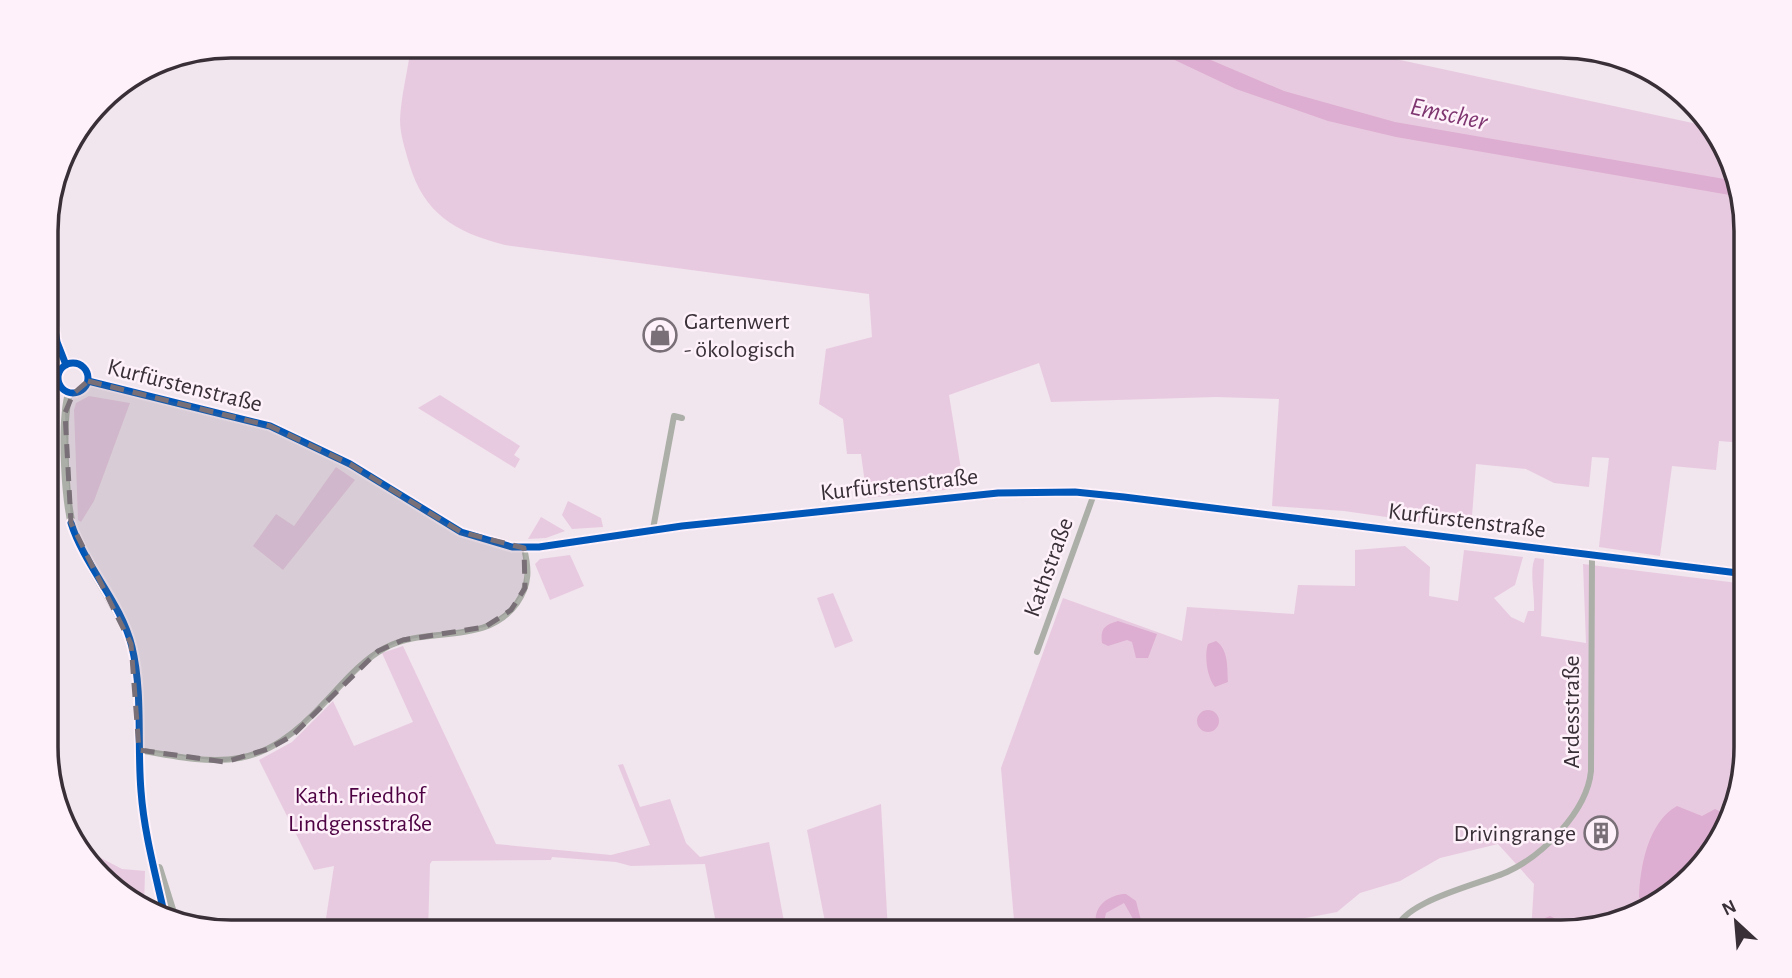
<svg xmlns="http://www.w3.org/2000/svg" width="1792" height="978" font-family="'Alegreya Sans',sans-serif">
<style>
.green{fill:#e8cae0}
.water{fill:#ddaed1}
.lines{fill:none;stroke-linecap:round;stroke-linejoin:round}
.minor{stroke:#abafa7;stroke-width:6}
.tertiary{stroke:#abafa7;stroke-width:8}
.secondary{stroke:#abada7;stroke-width:10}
.cycleway-casing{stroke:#fef1fa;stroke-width:11}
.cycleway{stroke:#0057b8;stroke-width:7}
.marked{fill:#796f76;fill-opacity:0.2;stroke:#796f76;stroke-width:5;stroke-dasharray:14 9;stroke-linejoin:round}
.labels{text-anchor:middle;stroke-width:5;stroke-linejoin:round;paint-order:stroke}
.poi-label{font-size:24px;fill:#383036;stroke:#fef1fa;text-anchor:start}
.street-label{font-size:24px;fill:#383036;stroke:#fef1fa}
.park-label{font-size:24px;fill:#4d0042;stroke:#fef1fa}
.water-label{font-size:26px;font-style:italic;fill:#7f3570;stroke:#fef1fa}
.rim{fill:none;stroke:#383036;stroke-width:3.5}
</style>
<rect width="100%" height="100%" fill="#f1e5ee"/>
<path class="green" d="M 411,46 L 1335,46 L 1716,128 L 1745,207 L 1746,443 L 1719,441 L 1716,470 L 1672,466 L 1660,556 L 1599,547 L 1609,458 L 1592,457 L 1589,487 L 1554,483 L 1526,469 L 1476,464 L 1471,529 L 1344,511 L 1272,506 L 1279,399 L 1216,397 L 1051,402 L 1039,363 L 949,395 L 964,488 L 867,498 L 861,454 L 847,454 L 843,419 L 819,404 L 826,349 L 872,337 L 869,294 L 505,245 C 455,232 424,214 409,163 C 405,149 400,134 400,120 C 401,96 408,70 411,46 Z
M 440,395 L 520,446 L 514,455 L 520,459 L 515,468 L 418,408 Z
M 89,396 L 130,403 L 94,501 L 81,522 L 78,520 L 74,410 L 76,403 Z
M 336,467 L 355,480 L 283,570 L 253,546 L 276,514 L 294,526 Z
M 568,501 L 601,518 L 603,527 L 572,529 L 562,515 Z
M 541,517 L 565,531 L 546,538 L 528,539 Z
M 1405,546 L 1430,567 L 1429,596 L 1458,601 L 1464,550 L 1523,557 L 1515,585 L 1494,598 L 1511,617 L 1524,623 L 1528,611 L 1534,611 C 1535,596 1529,569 1535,558 L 1544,559 L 1541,636 L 1586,643 L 1583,564 L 1746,584 L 1746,748 L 1727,830 L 1664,902 L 1573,932 L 1531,932 L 1534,884 L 1498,844 L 1440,858 L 1400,881 L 1360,893 L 1337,912 L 1285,922 L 1273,932 L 1015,932 L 1001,768 L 1063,598 L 1182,641 L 1187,607 L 1294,614 L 1298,585 L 1355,586 L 1355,550 Z
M 570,555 L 584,586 L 550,600 L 535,564 L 540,559 Z
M 833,593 L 853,641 L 835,648 L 817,598 Z
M 403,646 L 496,844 L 611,855 L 650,845 L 618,765 L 623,764 L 640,807 L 670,799 L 686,843 L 700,857 L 769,842 L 786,932 L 610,932 L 611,925 L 716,924 L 705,864 L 631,866 L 616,862 L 552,857 L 551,860 L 432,861 L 430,864 L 428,932 L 344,932 L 325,925 L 334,866 L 314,870 L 259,760 L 292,742 L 333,701 L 354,746 L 413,722 L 382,653 Z
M 881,804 L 888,932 L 827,932 L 807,830 Z
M 78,846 L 122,869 L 145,871 L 144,910 L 83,860 Z"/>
<path class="water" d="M 1145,46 L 1178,46 L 1284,91 L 1395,122 L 1736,181 L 1741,197 L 1396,137 L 1328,121 L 1236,89 Z
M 1118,621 L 1157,634 L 1148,658 L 1136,658 L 1132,642 L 1127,640 L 1108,646 L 1102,643 C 1100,628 1105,625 1118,621 Z
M 1216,641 C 1229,650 1227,668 1228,682 L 1215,687 C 1207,678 1204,655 1208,644 Z
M1197 721a11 11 0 1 1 22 0a11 11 0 1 1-22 0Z
M 1677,806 L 1702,816 L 1715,809 L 1730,816 L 1727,830 L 1664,902 L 1646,908 L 1639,897 C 1640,867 1648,822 1677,806 Z
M 1126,894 L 1136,901 L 1144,932 L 1137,932 L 1137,926 L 1124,903 L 1106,913 L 1104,922 L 1107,929 L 1115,932 L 1100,932 C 1087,912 1106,894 1126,894 Z
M 1550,916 L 1552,917 L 1576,931 L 1563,932 L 1551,927 L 1548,932 L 1538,932 L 1545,918 Z"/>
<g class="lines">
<path class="minor" d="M 653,529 L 674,416 L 682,418
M 1037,652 L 1094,494
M 139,750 C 225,766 262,771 326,701 C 344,682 361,661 385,648 C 426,625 486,647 517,603 C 530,584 529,569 524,548
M 1395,932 C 1401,901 1481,884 1507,872 C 1542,856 1587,812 1591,771 L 1592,555"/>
<path class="tertiary" d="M 69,393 C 61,423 64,511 77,540 C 95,583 128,617 136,664 C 143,706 137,750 141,792 C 144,833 156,876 165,917
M 159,868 L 175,919"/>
<path class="secondary" d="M 46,275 L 57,342 L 66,365
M58 378a15 15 0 1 1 30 0a15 15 0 1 1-30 0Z
M 88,381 L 270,426 L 350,464 L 461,532 L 512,547 L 539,547 L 682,526 L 998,493 L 1075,492 L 1124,497 L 1746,574"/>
<defs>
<path id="cycleway" d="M 46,275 L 57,342 L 66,365
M58 378a15 15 0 1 1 30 0a15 15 0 1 1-30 0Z
M 88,381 L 270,426 L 350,464 L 461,532 L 512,547 L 539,547 L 682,526 L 998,493 L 1075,492 L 1124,497 L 1746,574
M 71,523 C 85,567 121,602 132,647 C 143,693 137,744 141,791 C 144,833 156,876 165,917"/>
</defs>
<use href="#cycleway" class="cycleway-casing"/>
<use href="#cycleway" class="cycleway"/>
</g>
<path class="marked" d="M 88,381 L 270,426 L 350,464 L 461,532 L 524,548 L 525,588 L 511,610 L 485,627 L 403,640 L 378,651 L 292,736 L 268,749 L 225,762 L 139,750 L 131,644 L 71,523 L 65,413 L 73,394 Z"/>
<defs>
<symbol id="shop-ring" viewBox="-11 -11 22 22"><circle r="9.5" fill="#fef1fa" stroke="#796f76" stroke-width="1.5"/><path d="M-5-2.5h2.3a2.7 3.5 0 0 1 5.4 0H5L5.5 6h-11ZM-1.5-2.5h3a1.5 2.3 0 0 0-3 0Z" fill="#796f76"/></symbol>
<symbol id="building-ring" viewBox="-11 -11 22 22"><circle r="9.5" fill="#fef1fa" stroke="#796f76" stroke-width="1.5"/><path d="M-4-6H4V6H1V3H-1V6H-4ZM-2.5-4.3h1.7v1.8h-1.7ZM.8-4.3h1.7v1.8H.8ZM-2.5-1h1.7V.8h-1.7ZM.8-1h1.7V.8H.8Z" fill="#796f76"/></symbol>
</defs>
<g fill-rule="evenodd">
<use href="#shop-ring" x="641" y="316" width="38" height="38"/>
<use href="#building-ring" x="1582" y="814" width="38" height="38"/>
</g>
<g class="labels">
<g class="poi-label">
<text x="684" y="329">Gartenwert<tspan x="684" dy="28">- ökologisch</tspan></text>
<text x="1576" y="841" text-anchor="end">Drivingrange</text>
</g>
<g class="street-label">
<text transform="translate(185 385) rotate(14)" y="8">Kurfürstenstraße</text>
<text transform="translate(899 484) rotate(-6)" y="8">Kurfürstenstraße</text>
<text transform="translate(1467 520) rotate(7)" y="8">Kurfürstenstraße</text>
<text transform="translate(1048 567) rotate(-70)" y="8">Kathstraße</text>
<text transform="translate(1571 712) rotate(-90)" y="8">Ardesstraße</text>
</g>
<g class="park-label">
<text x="360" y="803">Kath. Friedhof<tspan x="360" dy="28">Lindgensstraße</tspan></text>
</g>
<g class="water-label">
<text transform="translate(1449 113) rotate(12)" y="9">Emscher</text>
</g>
</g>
<path d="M0 0H1792V978H0ZM231 58H1561A173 173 0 0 1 1734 231V747A173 173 0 0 1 1561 920H231A173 173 0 0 1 58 747V231A173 173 0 0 1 231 58Z" fill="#fef1fa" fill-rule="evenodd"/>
<path class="rim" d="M231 58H1561A173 173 0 0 1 1734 231V747A173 173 0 0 1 1561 920H231A173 173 0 0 1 58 747V231A173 173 0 0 1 231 58Z"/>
<g transform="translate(1736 922) rotate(334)" stroke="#fef1fa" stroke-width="5" paint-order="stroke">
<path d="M0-5L12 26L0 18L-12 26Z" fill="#383036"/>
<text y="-10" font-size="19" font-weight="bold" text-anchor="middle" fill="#383036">N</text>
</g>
</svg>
